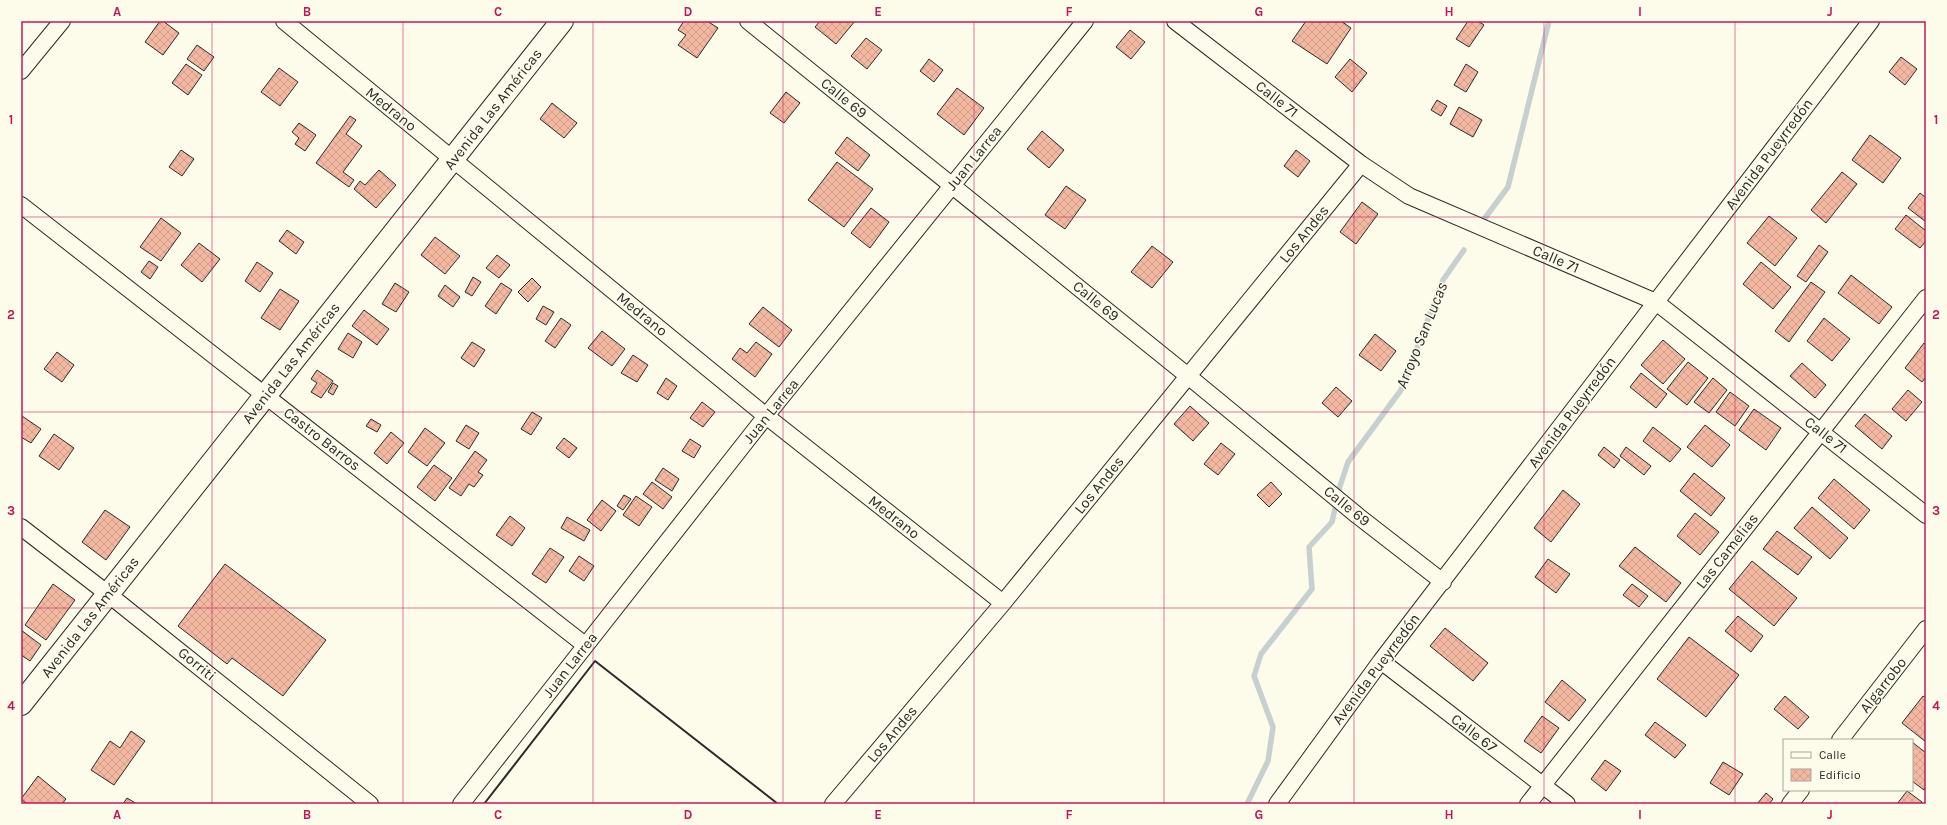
<svg xmlns="http://www.w3.org/2000/svg" width="1947" height="825" font-family="Karla,sans-serif">
<style>
.lines{fill:none;stroke-linecap:round;stroke-linejoin:round}
.stream{stroke:#c7d0d0;stroke-width:5.5}
.building{fill:url(#building-cross-hatch);stroke:#2b2b2b}
.street-casing{stroke:#2b2b2b;stroke-width:18}
.secondary-casing{stroke:#2b2b2b;stroke-width:24}
.street{stroke:#fdfbea;stroke-width:16}
.secondary{stroke:#fdfbea;stroke-width:22}
.wall{stroke:#2b2b2b;stroke-width:2}
.grid{fill:none;stroke:#c2185b;stroke-width:1;stroke-opacity:0.55}
.labels{text-anchor:middle;stroke-width:3;stroke-linejoin:round;paint-order:stroke}
.street-label{font-size:15px;fill:#2b2b2b;stroke:#fdfbea}
.water-label{font-size:16px;font-style:italic;fill:#2b2b2b;stroke:#fdfbea}
.neatline{fill:none;stroke:#c2185b;stroke-width:1.5}
.grid-label{font-size:13px;text-anchor:middle;font-weight:bold;fill:#c2185b}
</style>
<defs>
<pattern id="building-cross-hatch" width="8" height="8" patternUnits="userSpaceOnUse"><rect width="8" height="8" fill="#f2b8a0"/><path d="M0 0l8 8M0 8l8-8" fill="none" stroke="#d09e8a"/></pattern>
</defs>
<rect width="100%" height="100%" fill="#fdfbea"/>
<g class="lines">
<path class="stream" d="M 1482,222 L 1508,187 L 1549,21
M 1247,804 L 1268,761 L 1273,727 L 1254,676 L 1261,654 L 1312,589 L 1309,547 L 1332,522 L 1340,486 L 1348,462 L 1401,390 L 1443,280 L 1464,250"/>
</g>
<path class="building" d="M 160,21 L 163,21 L 179,33 L 163,55 L 145,42 Z
M 684,21 L 707,21 L 718,28 L 697,58 L 678,45 L 686,35 L 678,30 Z
M 820,21 L 855,21 L 836,44 L 815,27 Z
M 1306,21 L 1341,21 L 1351,28 L 1327,64 L 1292,41 Z
M 1468,21 L 1478,21 L 1484,25 L 1469,47 L 1456,39 Z
M 1130,30 L 1145,42 L 1131,59 L 1116,47 Z
M 866,38 L 882,50 L 867,69 L 851,56 Z
M 197,45 L 214,57 L 204,71 L 187,59 Z
M 1901,57 L 1917,69 L 1905,85 L 1889,72 Z
M 929,59 L 943,70 L 934,82 L 920,71 Z
M 1350,59 L 1367,73 L 1352,92 L 1335,77 Z
M 186,64 L 202,75 L 188,95 L 172,83 Z
M 1466,64 L 1478,72 L 1466,92 L 1454,85 Z
M 279,68 L 298,82 L 280,106 L 261,92 Z
M 957,88 L 984,108 L 964,135 L 937,114 Z
M 786,92 L 800,103 L 784,123 L 770,113 Z
M 1437,100 L 1447,106 L 1441,116 L 1431,110 Z
M 552,103 L 577,123 L 564,138 L 540,119 Z
M 1459,107 L 1482,120 L 1473,137 L 1450,124 Z
M 350,116 L 356,120 L 346,134 L 362,146 L 343,172 L 354,180 L 349,187 L 316,163 Z
M 299,123 L 316,135 L 305,151 L 295,144 L 299,138 L 292,132 Z
M 1042,131 L 1064,150 L 1049,168 L 1027,149 Z
M 1870,135 L 1901,158 L 1883,183 L 1852,160 Z
M 847,137 L 870,155 L 858,171 L 835,153 Z
M 181,150 L 194,159 L 182,176 L 169,167 Z
M 1296,150 L 1310,161 L 1298,177 L 1284,166 Z
M 837,162 L 873,189 L 844,227 L 808,200 Z
M 379,170 L 396,185 L 376,208 L 354,189 L 360,181 L 365,185 Z
M 1842,172 L 1857,184 L 1826,223 L 1811,210 Z
M 1066,186 L 1086,200 L 1065,229 L 1045,215 Z
M 1920,193 L 1926,198 L 1926,222 L 1908,208 Z
M 1362,202 L 1378,214 L 1356,244 L 1340,232 Z
M 871,208 L 889,222 L 870,248 L 851,233 Z
M 1906,215 L 1926,231 L 1926,241 L 1920,248 L 1895,229 Z
M 1769,216 L 1797,238 L 1775,266 L 1747,243 Z
M 161,218 L 181,233 L 161,261 L 140,247 Z
M 287,230 L 304,242 L 296,254 L 279,241 Z
M 435,237 L 460,256 L 445,274 L 421,255 Z
M 199,243 L 220,259 L 202,282 L 181,265 Z
M 1819,245 L 1828,252 L 1806,282 L 1797,276 Z
M 1152,246 L 1173,262 L 1152,288 L 1131,272 Z
M 497,255 L 510,265 L 499,278 L 486,268 Z
M 149,261 L 158,267 L 150,279 L 141,272 Z
M 257,262 L 273,273 L 260,292 L 245,281 Z
M 1761,262 L 1791,287 L 1773,309 L 1743,284 Z
M 1851,275 L 1892,307 L 1879,324 L 1838,293 Z
M 473,277 L 481,282 L 472,296 L 465,292 Z
M 532,278 L 541,287 L 528,302 L 518,292 Z
M 1811,282 L 1825,292 L 1789,342 L 1775,331 Z
M 395,283 L 409,292 L 396,312 L 382,304 Z
M 501,283 L 512,290 L 496,314 L 485,306 Z
M 445,285 L 460,297 L 453,307 L 438,296 Z
M 280,289 L 299,301 L 280,330 L 261,318 Z
M 543,306 L 554,312 L 546,325 L 536,319 Z
M 763,307 L 792,330 L 779,347 L 749,324 Z
M 364,310 L 389,329 L 377,345 L 352,326 Z
M 561,318 L 571,325 L 555,348 L 545,341 Z
M 1824,318 L 1850,339 L 1832,361 L 1807,341 Z
M 602,331 L 625,349 L 612,366 L 588,348 Z
M 348,333 L 362,342 L 353,358 L 338,349 Z
M 1375,334 L 1396,351 L 1381,371 L 1359,355 Z
M 1663,340 L 1685,359 L 1663,384 L 1641,365 Z
M 472,342 L 485,350 L 474,367 L 461,358 Z
M 756,342 L 772,354 L 755,377 L 732,359 L 740,348 L 747,353 Z
M 1924,343 L 1926,345 L 1926,377 L 1922,382 L 1905,368 Z
M 57,352 L 74,365 L 62,382 L 44,369 Z
M 633,355 L 648,365 L 637,382 L 621,373 Z
M 1688,362 L 1708,378 L 1687,405 L 1667,389 Z
M 1802,363 L 1826,385 L 1815,398 L 1790,376 Z
M 317,370 L 333,381 L 321,398 L 311,392 L 317,383 L 311,379 Z
M 1641,373 L 1667,394 L 1656,408 L 1630,387 Z
M 666,378 L 677,386 L 668,400 L 657,393 Z
M 1713,378 L 1727,390 L 1709,413 L 1694,402 Z
M 333,383 L 338,386 L 333,395 L 328,392 Z
M 1336,387 L 1352,401 L 1338,417 L 1322,403 Z
M 1908,390 L 1922,402 L 1906,421 L 1892,409 Z
M 1730,392 L 1749,406 L 1735,426 L 1716,412 Z
M 702,402 L 715,412 L 703,427 L 690,418 Z
M 1190,406 L 1209,423 L 1193,441 L 1174,424 Z
M 1754,409 L 1781,428 L 1766,450 L 1739,430 Z
M 532,412 L 542,418 L 531,435 L 521,429 Z
M 1865,414 L 1892,436 L 1882,449 L 1855,426 Z
M 22,416 L 41,429 L 31,443 L 21,437 Z
M 371,419 L 381,425 L 377,432 L 366,426 Z
M 466,425 L 479,433 L 469,449 L 456,441 Z
M 1705,425 L 1730,445 L 1712,467 L 1687,447 Z
M 1653,427 L 1681,449 L 1670,462 L 1643,441 Z
M 425,428 L 445,443 L 427,466 L 408,452 Z
M 391,432 L 404,443 L 387,464 L 374,453 Z
M 54,434 L 74,448 L 59,470 L 39,456 Z
M 564,438 L 577,448 L 569,458 L 556,448 Z
M 690,439 L 701,446 L 694,458 L 682,451 Z
M 1221,443 L 1235,454 L 1218,475 L 1204,464 Z
M 1604,447 L 1620,460 L 1614,468 L 1598,455 Z
M 1626,447 L 1651,466 L 1644,475 L 1620,456 Z
M 475,451 L 487,460 L 478,472 L 483,475 L 474,487 L 469,484 L 461,496 L 449,488 Z
M 434,465 L 452,478 L 435,501 L 417,487 Z
M 663,468 L 679,479 L 672,491 L 655,480 Z
M 1694,473 L 1725,498 L 1711,516 L 1680,491 Z
M 1834,479 L 1870,510 L 1854,529 L 1818,498 Z
M 652,482 L 672,497 L 663,509 L 643,494 Z
M 1271,482 L 1282,494 L 1269,507 L 1257,495 Z
M 1563,490 L 1580,504 L 1551,542 L 1534,528 Z
M 624,495 L 631,499 L 623,510 L 617,506 Z
M 636,496 L 652,507 L 639,526 L 623,515 Z
M 602,500 L 616,511 L 601,531 L 587,520 Z
M 1812,507 L 1848,538 L 1830,559 L 1794,528 Z
M 105,510 L 130,527 L 106,560 L 82,542 Z
M 1695,513 L 1719,532 L 1700,555 L 1677,536 Z
M 510,516 L 525,528 L 512,546 L 496,535 Z
M 567,517 L 590,530 L 584,541 L 561,528 Z
M 1777,531 L 1812,557 L 1798,575 L 1763,549 Z
M 1635,547 L 1681,583 L 1666,602 L 1619,566 Z
M 550,548 L 564,557 L 546,583 L 532,574 Z
M 579,556 L 594,566 L 584,581 L 569,571 Z
M 1548,559 L 1570,574 L 1556,593 L 1535,577 Z
M 1752,561 L 1797,598 L 1774,626 L 1729,589 Z
M 225,564 L 326,640 L 283,696 L 232,658 L 227,664 L 178,626 Z
M 53,584 L 75,600 L 46,640 L 25,625 Z
M 1632,584 L 1648,596 L 1639,607 L 1623,595 Z
M 1738,616 L 1763,636 L 1751,652 L 1725,631 Z
M 1445,628 L 1488,663 L 1473,681 L 1430,646 Z
M 21,630 L 41,645 L 30,661 L 21,655 Z
M 1689,637 L 1739,675 L 1706,717 L 1657,679 Z
M 1562,680 L 1586,700 L 1569,721 L 1545,702 Z
M 1785,696 L 1809,717 L 1798,729 L 1774,709 Z
M 1923,696 L 1926,698 L 1926,742 L 1902,723 Z
M 1542,716 L 1559,728 L 1541,753 L 1524,741 Z
M 1655,722 L 1686,745 L 1675,758 L 1645,735 Z
M 131,731 L 145,741 L 114,785 L 91,770 L 110,741 L 120,748 Z
M 1912,742 L 1926,753 L 1926,787 L 1924,790 L 1912,781 Z
M 1605,760 L 1621,771 L 1606,791 L 1591,779 Z
M 1723,762 L 1743,774 L 1729,795 L 1710,783 Z
M 38,776 L 66,799 L 62,804 L 27,804 L 21,799 Z
M 1907,791 L 1922,802 L 1920,804 L 1897,804 Z
M 1766,793 L 1773,799 L 1769,804 L 1757,804 Z
M 127,798 L 137,804 L 123,804 Z"/>
<g class="lines">
<defs>
<path id="street" d="M 284,21 L 766,416 L 1003,603
M 748,21 L 1188,376 L 1358,516 L 1443,582
M 1175,21 L 1361,164 L 1409,196 L 1656,302 L 1926,515
M 21,71 L 62,21
M 21,205 L 585,645
M 21,527 L 108,594 L 370,804
M 1381,661 L 1567,804
M 1840,740 L 1926,629
M 461,804 L 766,416 L 1085,21
M 833,804 L 1003,603 L 1361,164
M 1277,804 L 1381,661 L 1871,21
M 1528,804 L 1926,298
M 1790,804 L 1801,790"/>
<path id="secondary" d="M 21,704 L 562,21"/>
</defs>
<use href="#street" class="street-casing"/>
<use href="#secondary" class="secondary-casing"/>
<use href="#street" class="street"/>
<use href="#secondary" class="secondary"/>
<path class="wall" d="M 484,804 L 595,661 L 778,804"/>
</g>
<path class="grid" d="M 212,21 L 212,804M 403,21 L 403,804M 593,21 L 593,804M 783,21 L 783,804M 974,21 L 974,804M 1164,21 L 1164,804M 1354,21 L 1354,804M 1544,21 L 1544,804M 1735,21 L 1735,804M 21,217 L 1926,217M 21,412 L 1926,412M 21,608 L 1926,608"/>
<g class="labels">
<g class="street-label">
<text transform="translate(844 98) rotate(39)" y="5">Calle 69</text>
<text transform="translate(1277 99) rotate(38)" y="5">Calle 71</text>
<text transform="translate(391 109) rotate(39)" y="5">Medrano</text>
<text transform="translate(493 109) rotate(-52)" y="5">Avenida Las Américas</text>
<text transform="translate(1769 154) rotate(-53)" y="5">Avenida Pueyrredón</text>
<text transform="translate(974 158) rotate(-51)" y="5">Juan Larrea</text>
<text transform="translate(1304 234) rotate(-51)" y="5">Los Andes</text>
<text transform="translate(1556 259) rotate(23)" y="5">Calle 71</text>
<text transform="translate(1096 301) rotate(39)" y="5">Calle 69</text>
<text transform="translate(642 314) rotate(39)" y="5">Medrano</text>
<text transform="translate(291 363) rotate(-52)" y="5">Avenida Las Américas</text>
<text transform="translate(771 411) rotate(-51)" y="5">Juan Larrea</text>
<text transform="translate(1572 412) rotate(-53)" y="5">Avenida Pueyrredón</text>
<text transform="translate(1826 435) rotate(38)" y="5">Calle 71</text>
<text transform="translate(322 439) rotate(38)" y="5">Castro Barros</text>
<text transform="translate(1099 485) rotate(-51)" y="5">Los Andes</text>
<text transform="translate(1347 506) rotate(39)" y="5">Calle 69</text>
<text transform="translate(894 517) rotate(38)" y="5">Medrano</text>
<text transform="translate(1727 551) rotate(-52)" y="5">Las Camelias</text>
<text transform="translate(90 617) rotate(-52)" y="5">Avenida Las Américas</text>
<text transform="translate(197 664) rotate(39)" y="5">Gorriti</text>
<text transform="translate(570 665) rotate(-52)" y="5">Juan Larrea</text>
<text transform="translate(1376 669) rotate(-53)" y="5">Avenida Pueyrredón</text>
<text transform="translate(1883 685) rotate(-52)" y="5">Algarrobo</text>
<text transform="translate(1474 733) rotate(37)" y="5">Calle 67</text>
<text transform="translate(892 734) rotate(-50)" y="5">Los Andes</text>
</g>
<g class="water-label">
<text transform="translate(1421 335) rotate(-68)" y="6">Arroyo San Lucas</text>
</g>
</g>
<rect width="1947" height="825" fill="none" stroke="#fdfbea" stroke-width="44"/>
<rect x="1783" y="739" width="130" height="52" fill="#fdfbea" stroke="#a9a89e"/>
<rect x="1791" y="752" width="20" height="6" fill="#fdfbea" stroke="#a9a89e"/>
<text x="1819" y="759" font-size="12" fill="#2b2b2b">Calle</text>
<rect x="1791" y="769" width="20" height="12" fill="url(#building-cross-hatch)" stroke="#a9a89e"/>
<text x="1819" y="779" font-size="12" fill="#2b2b2b">Edificio</text>
<rect x="22" y="22" width="1903" height="781" class="neatline"/>
<g class="grid-label">
<text x="117" y="16">A</text>
<text x="307" y="16">B</text>
<text x="498" y="16">C</text>
<text x="688" y="16">D</text>
<text x="878" y="16">E</text>
<text x="1069" y="16">F</text>
<text x="1259" y="16">G</text>
<text x="1449" y="16">H</text>
<text x="1640" y="16">I</text>
<text x="1830" y="16">J</text>
<text x="11" y="124">1</text>
<text x="1936" y="124">1</text>
<text x="11" y="319">2</text>
<text x="1936" y="319">2</text>
<text x="11" y="515">3</text>
<text x="1936" y="515">3</text>
<text x="11" y="710">4</text>
<text x="1936" y="710">4</text>
<text x="117" y="819">A</text>
<text x="307" y="819">B</text>
<text x="498" y="819">C</text>
<text x="688" y="819">D</text>
<text x="878" y="819">E</text>
<text x="1069" y="819">F</text>
<text x="1259" y="819">G</text>
<text x="1449" y="819">H</text>
<text x="1640" y="819">I</text>
<text x="1830" y="819">J</text>
</g>
</svg>
